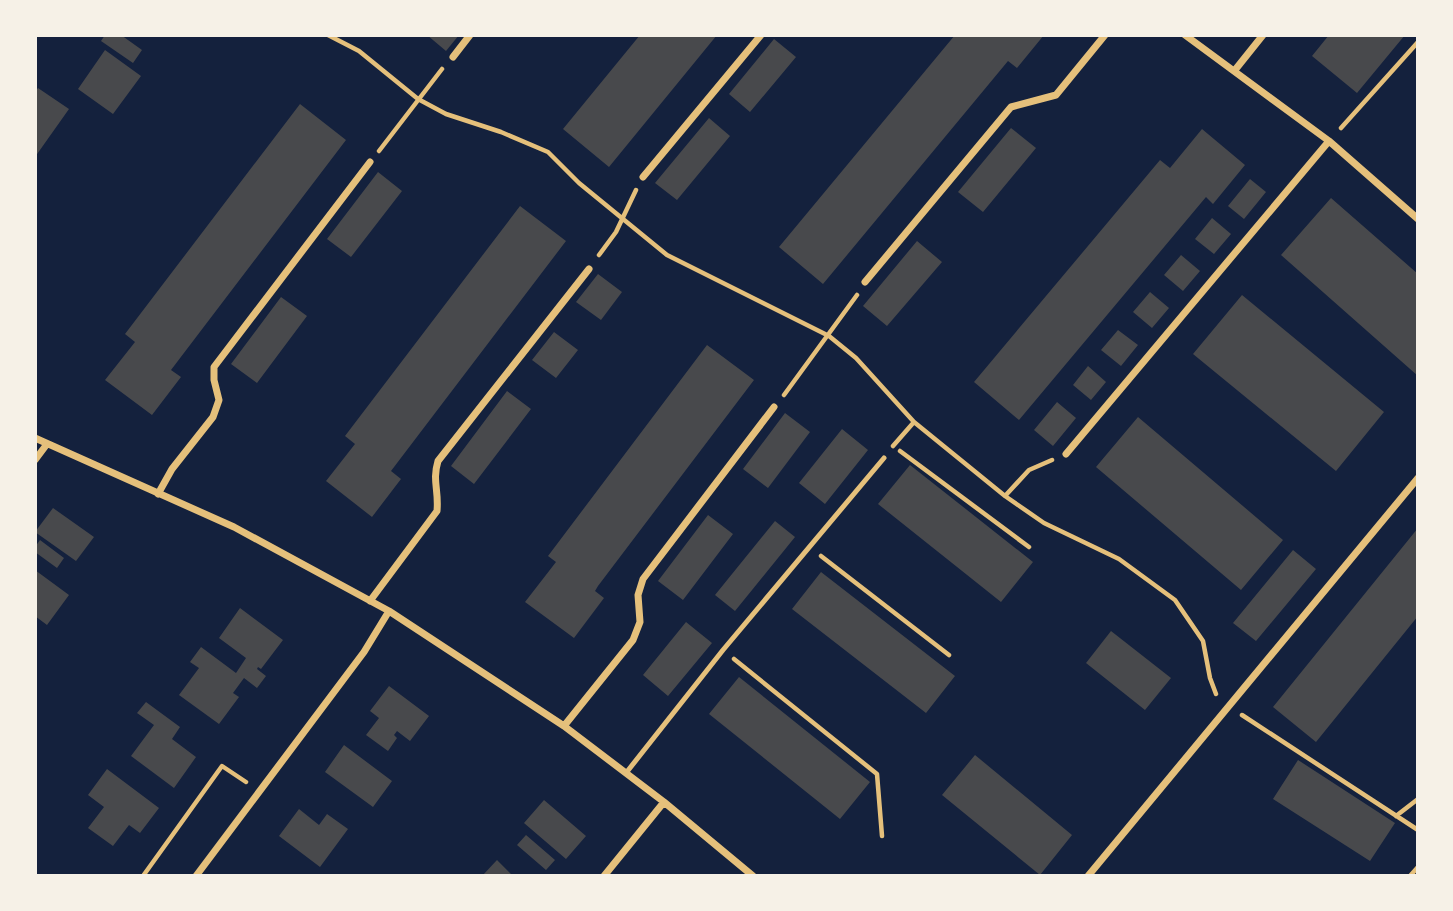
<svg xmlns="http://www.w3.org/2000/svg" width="1453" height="911" font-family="'Zilla Slab',serif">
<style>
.building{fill:#48494c}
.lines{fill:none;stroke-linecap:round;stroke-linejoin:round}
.path{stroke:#e5c07b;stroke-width:4.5}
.service{stroke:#e5c07b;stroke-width:5}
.minor{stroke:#e5c07b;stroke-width:7}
</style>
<rect width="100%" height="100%" fill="#14213d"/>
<path class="building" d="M 105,35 L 121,35 L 142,50 L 133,63 L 101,41 Z
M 427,35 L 459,35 L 446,51 Z
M 640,35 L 717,35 L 609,167 L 563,129 Z
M 955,35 L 1044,35 L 1017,68 L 1008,61 L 823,284 L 779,247 Z
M 1329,35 L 1405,35 L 1357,93 L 1312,56 Z
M 774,39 L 796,57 L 750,112 L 729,94 Z
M 105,50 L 141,76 L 113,114 L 78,89 Z
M 38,88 L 69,109 L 35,157 L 35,92 Z
M 300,104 L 346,140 L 171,370 L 181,377 L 152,415 L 105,380 L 135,342 L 125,334 Z
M 709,118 L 730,136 L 677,200 L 655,183 Z
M 1011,128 L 1036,148 L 983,212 L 958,192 Z
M 1202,129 L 1245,165 L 1213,204 L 1206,197 L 1019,420 L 974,382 L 1160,160 L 1170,168 Z
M 378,172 L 402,191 L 351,257 L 327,239 Z
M 1250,179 L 1266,192 L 1244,219 L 1228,206 Z
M 1331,198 L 1418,274 L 1418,376 L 1281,255 Z
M 520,206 L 566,241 L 391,471 L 401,479 L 372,517 L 326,481 L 355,444 L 345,436 Z
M 1212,218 L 1231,234 L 1214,254 L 1195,239 Z
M 917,241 L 942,262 L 887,326 L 863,306 Z
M 1181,255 L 1200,271 L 1183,291 L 1164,275 Z
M 598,274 L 622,292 L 601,320 L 576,302 Z
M 1150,292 L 1169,308 L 1152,328 L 1133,312 Z
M 1242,295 L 1384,412 L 1336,471 L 1193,354 Z
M 281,297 L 307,316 L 257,383 L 231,364 Z
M 1118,330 L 1138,345 L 1121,366 L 1101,350 Z
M 554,332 L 578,350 L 556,378 L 532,360 Z
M 707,345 L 754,380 L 598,586 L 595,591 L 604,598 L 574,638 L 525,602 L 556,562 L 548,556 Z
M 1088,366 L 1106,382 L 1091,400 L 1073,385 Z
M 507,391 L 531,409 L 474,484 L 451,466 Z
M 1057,402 L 1076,418 L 1053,446 L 1034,430 Z
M 785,413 L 810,432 L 768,488 L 743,469 Z
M 1138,417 L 1283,540 L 1241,590 L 1096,467 Z
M 842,429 L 868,450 L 825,504 L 799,483 Z
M 910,465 L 1033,562 L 1001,602 L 878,504 Z
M 53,508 L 94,537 L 76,561 L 35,532 Z
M 708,515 L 733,534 L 683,600 L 658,581 Z
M 775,521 L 795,537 L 735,611 L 715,595 Z
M 1418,528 L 1418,616 L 1316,742 L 1273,707 Z
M 40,540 L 64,558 L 57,568 L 35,552 L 35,547 Z
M 1293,550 L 1316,569 L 1256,641 L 1233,623 Z
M 35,570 L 69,595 L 47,625 L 35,616 Z
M 821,572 L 955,676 L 926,713 L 792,609 Z
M 240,608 L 283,640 L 261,669 L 258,667 L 257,669 L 266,676 L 257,688 L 244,678 L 233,693 L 239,697 L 219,724 L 179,695 L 199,668 L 190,662 L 201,647 L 236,673 L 246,658 L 219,638 Z
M 686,622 L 712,643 L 668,696 L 643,675 Z
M 1111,631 L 1171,678 L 1145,710 L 1086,663 Z
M 739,677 L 870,782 L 840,819 L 709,714 Z
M 389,686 L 429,716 L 410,741 L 397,731 L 394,735 L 397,738 L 388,751 L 366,735 L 379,718 L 370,711 Z
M 146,702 L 180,727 L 172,739 L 196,757 L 174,788 L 131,756 L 154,725 L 137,713 Z
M 344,745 L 392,781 L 373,807 L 325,772 Z
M 975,755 L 1072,835 L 1040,875 L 942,795 Z
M 1298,760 L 1395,823 L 1370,861 L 1273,799 Z
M 107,769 L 159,808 L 140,833 L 129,825 L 113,846 L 88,828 L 104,807 L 88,795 Z
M 544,800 L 586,836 L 566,859 L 524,823 Z
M 299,809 L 319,825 L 327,814 L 348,829 L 320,867 L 279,836 Z
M 526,835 L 555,860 L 546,870 L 517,845 Z
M 497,860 L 513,876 L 482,876 Z"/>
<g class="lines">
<path class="path" d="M 328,35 L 359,51 L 418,99 L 446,114 L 501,132 L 548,152 L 579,183 L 667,255 L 829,336 L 856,358 L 914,422 L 1005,496 L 1044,523 L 1119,559 L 1175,600 L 1203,641 L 1210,678 L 1216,694
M 1341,128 L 1418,42
M 379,151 L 442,69
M 599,255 L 616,232 L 636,190
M 784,395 L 857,295
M 893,446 L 914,422
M 900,451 L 1029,547
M 1005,496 L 1029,470 L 1052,460
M 821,556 L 949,655
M 734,659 L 877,774 L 882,836
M 1242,715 L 1418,830
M 1396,816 L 1418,799
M 143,876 L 222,766 L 246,782
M 1410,876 L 1418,867"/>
<path class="service" d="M 626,773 L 723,650 L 884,458"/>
<path class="minor" d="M 1185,35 L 1329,141 L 1418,219
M 453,57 L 470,35
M 1235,70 L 1263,35
M 643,177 L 761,35
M 865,282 L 1011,107 L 1056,95 L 1105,35
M 35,438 L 234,527 L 389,611 L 564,726 L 664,802 L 753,876
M 1066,454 L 1329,141
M 35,460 L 47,444
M 158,494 L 172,469 L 213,417 L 219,400 L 214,380 L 214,367 L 370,162
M 370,601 L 437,511 C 439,490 432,481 438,461 L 589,269
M 564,726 L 633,640 L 640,622 L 638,595 L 643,579 L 774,407
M 196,876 L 364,652 L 389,611
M 604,876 L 664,802
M 1088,876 L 1418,478"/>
</g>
<rect width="1453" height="911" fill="none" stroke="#f6f1e7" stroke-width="74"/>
</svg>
